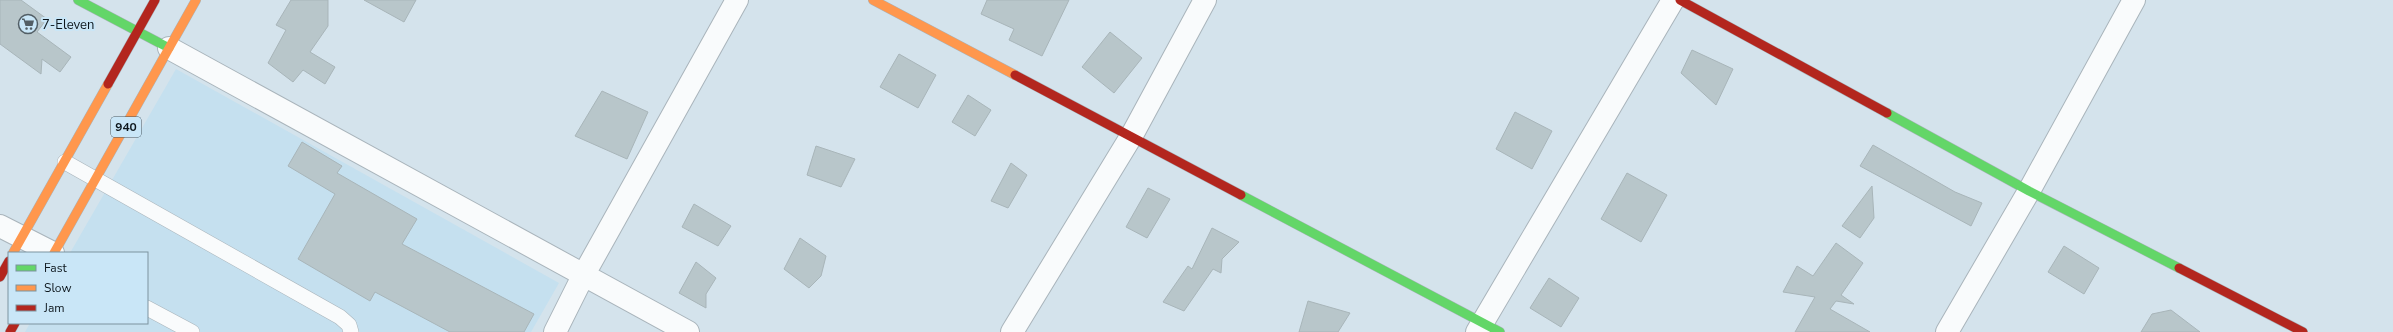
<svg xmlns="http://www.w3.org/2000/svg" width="2393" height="332" font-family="'Nunito Sans',sans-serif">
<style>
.built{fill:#c5e0ef}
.building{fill:#b8c6ca;stroke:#a8b5b9}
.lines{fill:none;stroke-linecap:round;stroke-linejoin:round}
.lane-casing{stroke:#a9b4bb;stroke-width:16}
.street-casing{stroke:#a9b4bb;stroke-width:24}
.fast-casing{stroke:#a9b4bb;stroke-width:10}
.slow-casing{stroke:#a9b4bb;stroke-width:10}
.jam-casing{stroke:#a9b4bb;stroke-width:10}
.lane{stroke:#f9fbfc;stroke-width:15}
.street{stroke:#f9fbfc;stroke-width:22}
.fast{stroke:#63d668;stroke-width:9}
.slow{stroke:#ff974d;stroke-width:9}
.jam{stroke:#b3261e;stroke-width:9}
.labels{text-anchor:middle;stroke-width:4;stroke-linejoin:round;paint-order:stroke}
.shield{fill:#c9e6f7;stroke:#45545e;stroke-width:1}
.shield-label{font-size:12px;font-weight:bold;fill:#0c161c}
.poi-label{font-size:13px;fill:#0c161c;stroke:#c9e6f7;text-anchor:start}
</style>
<rect width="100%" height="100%" fill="#d4e3ec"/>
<path class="built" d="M 176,69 L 559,283 L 531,332 L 25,332 L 30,323 L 147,323 L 147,253 L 70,253 Z"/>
<path class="building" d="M 0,0 L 21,0 L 47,19 L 37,32 L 71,57 L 60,72 L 42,59 L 41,74 L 0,44 Z
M 291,0 L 328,0 L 328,26 L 310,52 L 335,67 L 325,84 L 303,70 L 293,82 L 268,63 L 286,30 L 276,25 Z
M 364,0 L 416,0 L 404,22 Z
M 987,0 L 1069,0 L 1042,56 L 1009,40 L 1014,29 L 981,14 Z
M 1110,32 L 1142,58 L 1114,93 L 1082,67 Z
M 1692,50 L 1733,69 L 1716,105 L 1681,73 Z
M 899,54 L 936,75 L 918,108 L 880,87 Z
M 602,91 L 648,112 L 627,159 L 575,136 Z
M 968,95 L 991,110 L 975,136 L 952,122 Z
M 1515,112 L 1552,131 L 1532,169 L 1496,149 Z
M 302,142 L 342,166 L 337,173 L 417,219 L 402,244 L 534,314 L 524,332 L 450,332 L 375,292 L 370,301 L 298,259 L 335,194 L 288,166 Z
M 1873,145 L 1955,192 L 1982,203 L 1971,226 L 1860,166 Z
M 816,146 L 855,159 L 841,187 L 807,175 Z
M 1011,163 L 1027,175 L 1008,208 L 991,201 Z
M 1627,173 L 1667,195 L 1641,242 L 1601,219 Z
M 1872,186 L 1874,218 L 1860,238 L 1842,226 Z
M 1148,188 L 1170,199 L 1147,238 L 1126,227 Z
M 694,204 L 731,226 L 718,246 L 682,227 Z
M 1212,228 L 1239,242 L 1222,259 L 1221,273 L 1213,269 L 1184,311 L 1163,302 L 1188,266 L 1192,269 Z
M 800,238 L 826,256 L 821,276 L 809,288 L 784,269 Z
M 1836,243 L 1863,263 L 1841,295 L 1854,304 L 1836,301 L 1830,309 L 1870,332 L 1795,332 L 1815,297 L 1783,292 L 1797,266 L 1813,276 Z
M 2064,246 L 2099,268 L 2084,294 L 2048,272 Z
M 696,262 L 716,278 L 706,294 L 706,308 L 679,293 Z
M 1549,278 L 1579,298 L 1561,327 L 1530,308 Z
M 1308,301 L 1350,313 L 1338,332 L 1299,332 Z
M 2171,310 L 2200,332 L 2141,332 L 2152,314 Z"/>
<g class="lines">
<defs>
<path id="lane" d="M 65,162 L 340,317 L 349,325 L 351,332
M 147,308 L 192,332"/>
<path id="street" d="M 169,48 L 688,332
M 0,226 L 53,253
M 555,332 L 583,276 L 737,0
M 1012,332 L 1132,135 L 1205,0
M 1477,332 L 1673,0
M 1947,332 L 2029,191 L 2134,0"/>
<path id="fast" d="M 78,0 L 169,48
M 1887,113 L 2029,191 L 2179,268
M 1241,195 L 1500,332"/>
<path id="slow" d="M 873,0 L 1015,75
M 13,253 L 108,84
M 54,253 L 196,0"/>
<path id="jam" d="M 1680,0 L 1887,113
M 1015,75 L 1241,195
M 108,84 L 155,0
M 2179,268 L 2303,332
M 0,277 L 9,261
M 10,332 L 15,323"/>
</defs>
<use href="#lane" class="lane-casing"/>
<use href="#street" class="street-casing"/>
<use href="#fast" class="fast-casing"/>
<use href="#slow" class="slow-casing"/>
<use href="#jam" class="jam-casing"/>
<use href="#lane" class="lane"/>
<use href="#street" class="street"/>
<use href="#fast" class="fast"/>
<use href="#slow" class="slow"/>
<use href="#jam" class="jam"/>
</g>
<defs>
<symbol id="supermarket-ring" viewBox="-11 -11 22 22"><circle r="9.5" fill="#c9e6f7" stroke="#525e65" stroke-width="1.5"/><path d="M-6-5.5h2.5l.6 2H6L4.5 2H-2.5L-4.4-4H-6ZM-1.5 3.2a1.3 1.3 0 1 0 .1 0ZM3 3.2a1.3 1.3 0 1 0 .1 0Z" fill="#525e65"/></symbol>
</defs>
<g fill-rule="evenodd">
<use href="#supermarket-ring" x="17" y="13" width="22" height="22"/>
</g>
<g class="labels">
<rect class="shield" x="111" y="117" width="30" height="20" rx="3"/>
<g class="shield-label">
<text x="126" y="131">940</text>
</g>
<g class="poi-label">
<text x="42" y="29">7-Eleven</text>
</g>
</g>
<rect x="8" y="252" width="140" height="72" fill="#c9e6f7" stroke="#7d939f"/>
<rect x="16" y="265" width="20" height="6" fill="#63d668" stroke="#7d939f"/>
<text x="44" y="272" font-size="12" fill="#0c161c">Fast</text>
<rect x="16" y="285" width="20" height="6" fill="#ff974d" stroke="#7d939f"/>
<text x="44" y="292" font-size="12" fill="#0c161c">Slow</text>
<rect x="16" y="305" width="20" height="6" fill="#b3261e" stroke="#7d939f"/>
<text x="44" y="312" font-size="12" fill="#0c161c">Jam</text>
</svg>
